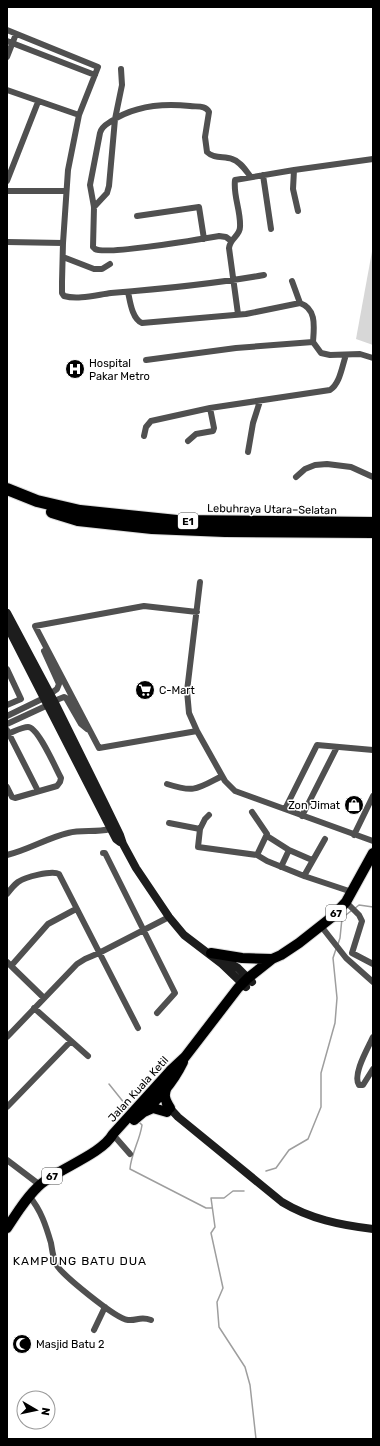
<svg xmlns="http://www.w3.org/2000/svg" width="380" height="1446" font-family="Rubik,sans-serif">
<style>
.green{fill:#d7d7d7}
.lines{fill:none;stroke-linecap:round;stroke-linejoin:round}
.stream{stroke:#9e9e9e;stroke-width:1.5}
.primary-casing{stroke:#dbdbdb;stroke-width:12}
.highway-casing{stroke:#dbdbdb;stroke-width:14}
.street{stroke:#505050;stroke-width:6}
.secondary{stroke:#1d1d1d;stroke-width:8}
.primary{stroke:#000;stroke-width:10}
.highway{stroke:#000;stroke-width:12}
.labels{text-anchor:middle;stroke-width:3;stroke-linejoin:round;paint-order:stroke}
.shield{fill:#fff;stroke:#4c4c4c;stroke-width:1}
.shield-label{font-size:10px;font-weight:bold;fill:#000}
.poi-label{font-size:11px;fill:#000;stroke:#fff;text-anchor:start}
.street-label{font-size:11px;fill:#000;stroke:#fff}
.neighbourhood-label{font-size:12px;letter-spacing:1px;fill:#000;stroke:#fff}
</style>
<rect width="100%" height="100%" fill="#fff"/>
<path class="green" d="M 373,246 L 373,345 L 356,339 Z"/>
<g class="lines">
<path class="stream" d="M 354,909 L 359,905 L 373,907
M 338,944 L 340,938 L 342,918 L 351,911
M 109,1084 L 129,1109
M 139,1122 L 142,1125 C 140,1140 131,1154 130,1169 L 206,1208 L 212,1208
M 266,1171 L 276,1168 L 289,1150 L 308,1139 L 321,1107 L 321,1073 L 335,1023 L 337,998 L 333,958 L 336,949
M 244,1191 L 233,1191 L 224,1198 L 211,1198 L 215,1227 L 211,1233 L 223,1288 L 217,1302 L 219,1327 L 245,1367 L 250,1385 L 256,1439"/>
<defs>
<path id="primary" d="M 211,953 L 242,958 L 272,959
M 167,1087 C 163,1095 165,1100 170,1108
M 144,1112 L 153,1108 L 167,1112
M 134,1120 C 154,1104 172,1085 183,1062
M 7,1228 C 17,1213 27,1196 41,1184 C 60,1168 102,1154 113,1134 L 170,1071 L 185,1057 L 238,988 L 248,978 L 272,959 L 281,955 L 299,943 L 332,917 L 346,902 L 373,853"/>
<path id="highway" d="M 7,489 L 37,501 L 80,511 L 177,521 L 373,523
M 52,512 L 78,520 L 152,528 L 225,531 L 373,532"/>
</defs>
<use href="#primary" class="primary-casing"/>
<use href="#highway" class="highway-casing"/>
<path class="street" d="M 7,30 L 98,67 L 79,115 L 68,170 L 63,243 L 62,282 L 62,293 L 64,296 C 78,300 96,295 111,293 C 162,289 213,284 264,275
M 7,41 L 95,75
M 7,57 L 16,34
M 7,90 L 79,115
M 294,170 L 293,189 L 298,211
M 263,175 L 271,229
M 7,181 L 38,102
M 7,191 L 66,191
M 94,207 L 107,193 L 109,186 L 115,119 L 122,85 L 121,69
M 137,216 L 199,207 L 204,239
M 230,240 L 226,237 L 219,236 C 201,239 106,255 95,249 L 93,247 L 94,207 L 90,185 L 100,133 C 101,128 105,125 110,122 C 133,106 162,103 190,106 C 197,107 206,105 209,112 L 205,137 L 207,152 C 214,159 224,156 232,159 C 240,161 246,171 251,177
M 7,242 L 63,243
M 63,257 L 94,269 L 102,269 L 110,264
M 292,281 L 300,303
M 128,292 C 130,301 132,319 142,323 L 246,314 L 300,303 C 317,309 314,327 313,342 L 321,353 L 330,355 L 360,354 L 373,358
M 238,314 L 229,248 C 230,238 240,236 240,227 C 241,211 233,196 235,180 L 294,170 L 373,159
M 146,360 L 236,348 L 313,342
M 144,436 L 146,427 L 151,421 L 210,408 L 330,390 C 340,384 342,366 346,355
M 188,441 L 196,434 L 213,431 L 214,428 L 210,408
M 248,452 L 253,423 L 260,401
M 296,477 L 305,469 L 315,465 L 327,464 L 351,467 L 373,477
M 200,582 L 187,691 L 189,713 L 197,731 L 225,781 L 235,791 L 373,841
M 197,612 L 144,606 L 35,626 L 99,748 L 197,731
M 44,651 L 59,684 L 57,689 L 50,694
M 7,669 L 21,699 L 7,705
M 54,701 L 64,697 L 66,698 L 81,724 L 87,729
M 7,716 L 44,698
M 7,724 L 48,705
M 7,730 L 38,791
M 7,734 C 13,732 22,727 28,727 C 38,727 56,769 61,778 L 60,782 L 57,786 L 15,798 L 12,797 L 7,787
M 167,784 C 195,793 197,789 222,776
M 285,809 L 317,745 L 373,750
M 252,812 L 267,834 L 257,855
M 302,816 L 337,747
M 169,823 L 200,829 L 205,819 L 209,815
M 200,829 L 198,847 L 257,855 L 267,861 L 304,876 L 352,892
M 354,835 L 373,796
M 267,836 L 289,850 L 281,867
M 289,850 L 312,860
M 103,853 L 105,853 L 175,993 L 157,1013
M 7,855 C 28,850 47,838 68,833 C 82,829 95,833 110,829
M 304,876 L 325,839
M 7,894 C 10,890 14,885 18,882 C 25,877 52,870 59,874 L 138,1028
M 346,902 L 359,915 L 362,921 L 352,953 L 373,964
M 321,926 L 346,958 L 373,982
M 7,962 L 44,998
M 11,966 L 48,924 L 76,909
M 34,1008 L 88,1056
M 7,1037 L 77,964 L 85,959 L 99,953 L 169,917
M 373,1037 C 368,1048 352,1075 359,1085 L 363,1085 L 373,1069
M 7,1107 L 71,1041
M 116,1138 L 130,1154
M 7,1160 L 40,1185
M 29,1196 C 41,1210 46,1226 51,1243 C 52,1249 53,1258 56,1264 C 61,1274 116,1319 128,1320 C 137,1321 140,1316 151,1320
M 94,1330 L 105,1307"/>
<path class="secondary" d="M 7,613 L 56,705 L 104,802 L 120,835 L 123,844 L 136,868 L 169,917 L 184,935 L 222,964 L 246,987
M 7,626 L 116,839 L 120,842
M 218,956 L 238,968 L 252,982
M 166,1104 L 178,1117 L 282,1202 C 310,1219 340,1225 373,1229"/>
<use href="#primary" class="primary"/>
<use href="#highway" class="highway"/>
</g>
<defs>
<symbol id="hospital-disc" viewBox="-11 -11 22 22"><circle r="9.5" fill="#000" stroke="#fff"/><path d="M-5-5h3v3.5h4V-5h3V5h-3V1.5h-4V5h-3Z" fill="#fff"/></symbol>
<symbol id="supermarket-disc" viewBox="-11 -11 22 22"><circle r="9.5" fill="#000" stroke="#fff"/><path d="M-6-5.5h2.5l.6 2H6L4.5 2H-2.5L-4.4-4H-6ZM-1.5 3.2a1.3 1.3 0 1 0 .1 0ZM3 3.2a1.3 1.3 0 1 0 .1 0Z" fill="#fff"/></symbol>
<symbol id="shop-disc" viewBox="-11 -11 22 22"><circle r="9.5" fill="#000" stroke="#fff"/><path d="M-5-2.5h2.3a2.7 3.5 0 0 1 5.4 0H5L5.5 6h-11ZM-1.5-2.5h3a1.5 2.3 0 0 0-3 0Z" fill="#fff"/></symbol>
<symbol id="mosque-disc" viewBox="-11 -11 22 22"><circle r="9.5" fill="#000" stroke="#fff"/><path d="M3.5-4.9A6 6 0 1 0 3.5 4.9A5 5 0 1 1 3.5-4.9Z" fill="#fff"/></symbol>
</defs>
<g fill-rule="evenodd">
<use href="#hospital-disc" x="64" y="358" width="22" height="22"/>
<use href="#supermarket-disc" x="134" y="679" width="22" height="22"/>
<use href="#shop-disc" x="343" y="794" width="22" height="22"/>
<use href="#mosque-disc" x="11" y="1333" width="22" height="22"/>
</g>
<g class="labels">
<g class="shield">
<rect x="178" y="513" width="20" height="16" rx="3"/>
<rect x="326" y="905" width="20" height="16" rx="3"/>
<rect x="42" y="1168" width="20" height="16" rx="3"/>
</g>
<g class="shield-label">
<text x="188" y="525">E1</text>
<text x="336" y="917">67</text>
<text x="52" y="1180">67</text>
</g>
<g class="poi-label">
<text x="89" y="367">Hospital<tspan x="89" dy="13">Pakar Metro</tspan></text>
<text x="159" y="694">C-Mart</text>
<text x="340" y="809" text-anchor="end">Zon Jimat</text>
<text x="36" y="1348">Masjid Batu 2</text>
</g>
<g class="street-label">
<text transform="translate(272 509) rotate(1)" y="4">Lebuhraya Utara–Selatan</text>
<text transform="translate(138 1089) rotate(-48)" y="4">Jalan Kuala Ketil</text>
</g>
<g class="neighbourhood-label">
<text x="80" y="1265">KAMPUNG BATU DUA</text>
</g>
</g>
<rect width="380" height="1446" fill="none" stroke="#000000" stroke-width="16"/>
<g transform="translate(36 1410) rotate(99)"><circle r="19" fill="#ffffff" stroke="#999999"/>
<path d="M0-3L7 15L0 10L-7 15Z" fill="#000000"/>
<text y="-6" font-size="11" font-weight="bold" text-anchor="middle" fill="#000000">N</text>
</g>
</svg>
